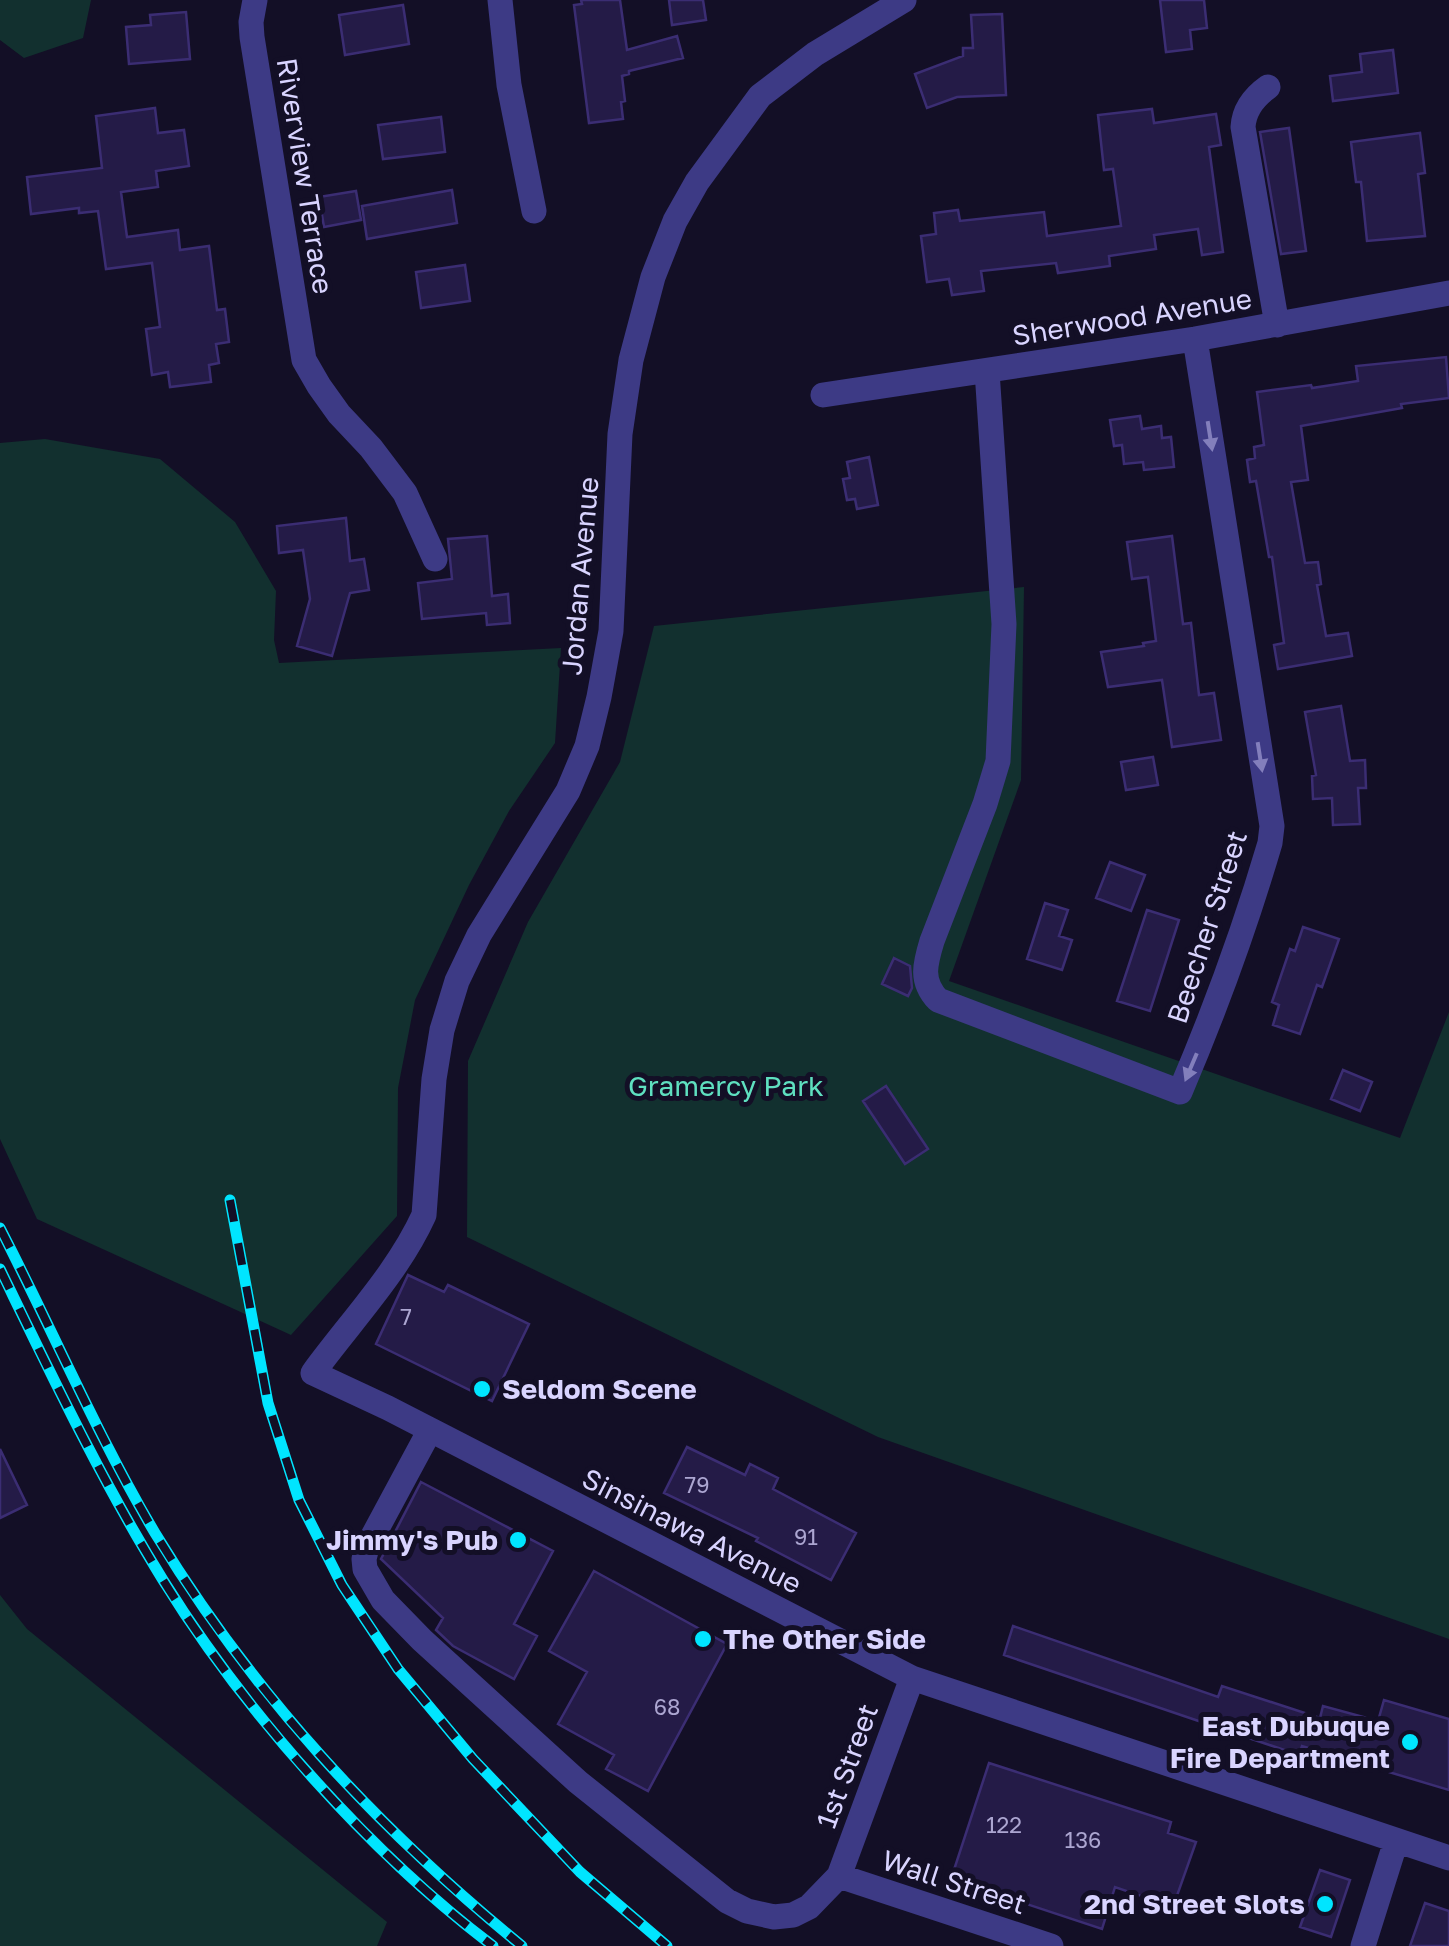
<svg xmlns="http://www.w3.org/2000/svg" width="1449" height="1946" font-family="'Golos Text',sans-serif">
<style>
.green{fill:#12302f}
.building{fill:#241b47;stroke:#3b2d73;stroke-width:2.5}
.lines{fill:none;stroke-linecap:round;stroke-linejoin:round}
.minor{stroke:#3d3a85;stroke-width:25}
.rail-casing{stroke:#00e5ff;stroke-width:11}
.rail{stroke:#130f26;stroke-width:8;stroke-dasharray:22;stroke-linecap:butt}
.oneway{fill:#837fbc}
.poi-dot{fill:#00e5ff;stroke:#130f26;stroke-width:4}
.labels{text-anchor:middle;stroke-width:10;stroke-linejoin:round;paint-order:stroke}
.number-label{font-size:22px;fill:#aca6d1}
.street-label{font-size:28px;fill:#d9d4ff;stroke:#130f26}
.park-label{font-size:28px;fill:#5fe0c0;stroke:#130f26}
.poi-label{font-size:28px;font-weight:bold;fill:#d9d4ff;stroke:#130f26;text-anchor:end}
</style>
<rect width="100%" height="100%" fill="#130f26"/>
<path class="green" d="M 0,0 L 91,0 L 83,38 L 24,58 L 0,40 Z
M 45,439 L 160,459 L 235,522 L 276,591 L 274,640 L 279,663 L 561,648 L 555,743 L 509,811 L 469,885 L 415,1000 L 398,1088 L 397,1216 L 291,1335 L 37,1219 L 0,1139 L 0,443 Z
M 1024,587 L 1021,780 L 949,981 L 1400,1138 L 1449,1012 L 1449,1639 L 878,1437 L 467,1237 L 468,1061 L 528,922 L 620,762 L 654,626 Z
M 0,1595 L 27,1629 L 387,1922 L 377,1946 L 0,1946 Z"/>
<path class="building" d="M 581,0 L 620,0 L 627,50 L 677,36 L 683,58 L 629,71 L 629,74 L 622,76 L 625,101 L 621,102 L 623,119 L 589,123 L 574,5 L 582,4 Z
M 669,0 L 703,0 L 706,20 L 672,25 Z
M 1160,0 L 1204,0 L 1207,28 L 1190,30 L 1192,49 L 1166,52 Z
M 403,5 L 409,44 L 345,55 L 339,15 Z
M 186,12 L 190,59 L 129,64 L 126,27 L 151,25 L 150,15 Z
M 1002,14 L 1006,95 L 957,97 L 927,108 L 915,74 L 963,56 L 963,48 L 973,48 L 971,15 Z
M 1393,50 L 1398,93 L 1333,101 L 1330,76 L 1362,72 L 1360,54 Z
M 155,108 L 158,133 L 184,130 L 189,166 L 156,171 L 158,187 L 121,192 L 127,237 L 178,230 L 180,250 L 209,246 L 217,310 L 225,309 L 229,342 L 216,344 L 219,363 L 209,365 L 211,382 L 170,387 L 168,372 L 152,375 L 146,329 L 160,327 L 152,263 L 106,269 L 98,211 L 79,213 L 79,208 L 31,214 L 27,177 L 102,168 L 96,116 Z
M 1152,109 L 1154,123 L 1216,114 L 1221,145 L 1209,147 L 1223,252 L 1202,255 L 1198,229 L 1154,235 L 1156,249 L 1109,256 L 1110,266 L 1058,273 L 1056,263 L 981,271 L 984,291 L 952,295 L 949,279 L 927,282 L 921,236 L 936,234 L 934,213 L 958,210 L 960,221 L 1044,212 L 1047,236 L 1121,226 L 1113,169 L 1104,170 L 1098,115 Z
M 441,117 L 445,152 L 383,159 L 378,125 Z
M 1289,128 L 1306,251 L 1281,254 L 1260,132 Z
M 1420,133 L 1425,173 L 1418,174 L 1425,236 L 1367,241 L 1361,182 L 1356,182 L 1351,142 Z
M 452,190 L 457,223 L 367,239 L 362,206 Z
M 356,191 L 361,220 L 324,227 L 319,197 Z
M 465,265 L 470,301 L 421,308 L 416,272 Z
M 1446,357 L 1449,398 L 1401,404 L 1402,408 L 1301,426 L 1308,480 L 1291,482 L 1305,563 L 1318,562 L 1321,584 L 1317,585 L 1326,636 L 1348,633 L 1352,656 L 1278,669 L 1274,645 L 1284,643 L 1272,557 L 1269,557 L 1256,481 L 1250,482 L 1247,460 L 1255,458 L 1254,447 L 1264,445 L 1257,392 L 1311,385 L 1312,388 L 1358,381 L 1356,366 Z
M 1140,416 L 1142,429 L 1161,426 L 1162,438 L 1171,437 L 1174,467 L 1144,470 L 1143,462 L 1124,464 L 1122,445 L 1114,446 L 1110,420 Z
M 869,457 L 878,505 L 857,509 L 855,499 L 847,500 L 843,479 L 850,478 L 847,462 Z
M 346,518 L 350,561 L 364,559 L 369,590 L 350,593 L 332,656 L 297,646 L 310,599 L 303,550 L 279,553 L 277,526 Z
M 487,536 L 492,596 L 508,594 L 510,623 L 487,625 L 486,613 L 422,619 L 418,583 L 452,579 L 448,539 Z
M 1172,536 L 1183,624 L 1191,623 L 1199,695 L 1214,693 L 1221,740 L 1172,747 L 1162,680 L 1108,687 L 1101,652 L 1144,646 L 1143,643 L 1156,641 L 1148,577 L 1132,579 L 1127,542 Z
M 1341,706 L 1350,761 L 1365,760 L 1366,788 L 1358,788 L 1360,824 L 1333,825 L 1332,798 L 1313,799 L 1312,776 L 1316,775 L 1305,712 Z
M 1153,757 L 1158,785 L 1126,790 L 1121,762 Z
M 1110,862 L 1145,875 L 1131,911 L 1096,898 Z
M 1045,903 L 1068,910 L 1059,936 L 1072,940 L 1062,970 L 1027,959 Z
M 1147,910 L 1179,920 L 1150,1011 L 1117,1001 Z
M 1303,927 L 1339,939 L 1322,987 L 1317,985 L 1300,1034 L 1273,1025 L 1279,1005 L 1272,1002 L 1290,949 L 1295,951 Z
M 894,958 L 910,966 L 912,988 L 908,996 L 882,984 Z
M 1343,1070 L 1372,1082 L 1360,1111 L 1331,1099 Z
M 886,1086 L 928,1149 L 905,1164 L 863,1101 Z
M 408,1275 L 444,1292 L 448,1285 L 529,1324 L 492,1401 L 376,1344 Z
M 687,1447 L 745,1475 L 750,1464 L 778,1478 L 773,1489 L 856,1533 L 831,1580 L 756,1541 L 758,1538 L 664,1493 Z
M 0,1449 L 27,1505 L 0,1518 Z
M 421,1482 L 553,1551 L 514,1624 L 537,1636 L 514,1679 L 453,1646 L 436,1630 L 443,1618 L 381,1559 Z
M 594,1571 L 727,1644 L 648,1791 L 606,1769 L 614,1755 L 558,1724 L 587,1672 L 549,1651 Z
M 1013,1626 L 1218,1697 L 1222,1686 L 1320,1718 L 1323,1706 L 1378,1721 L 1384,1700 L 1449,1719 L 1449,1790 L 1302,1746 L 1299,1755 L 1004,1655 Z
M 989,1763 L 1171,1822 L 1168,1833 L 1196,1842 L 1173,1907 L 1115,1887 L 1102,1929 L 951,1879 Z
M 1320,1870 L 1350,1880 L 1331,1937 L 1300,1927 Z
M 1425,1903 L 1449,1911 L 1449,1946 L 1410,1946 Z"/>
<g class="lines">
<path class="minor" d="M 255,0 L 251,22 L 252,37 L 304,360 L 319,386 L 339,414 L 371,448 L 405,493 L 435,559
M 500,0 L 509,85 L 534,211
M 904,0 L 815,54 L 760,96 L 697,182 L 675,221 L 653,277 L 631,360 L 620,434 L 611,631 L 599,697 L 587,746 L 568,791 L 479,935 L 457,981 L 442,1030 L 434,1079 L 424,1215 C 397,1274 350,1322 313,1373 L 388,1408 L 912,1678 L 1449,1858
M 1268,87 C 1254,97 1244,110 1243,127 L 1277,325
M 987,371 L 1004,624 L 998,761 L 985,804 L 932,941 C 925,964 920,981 938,1000 L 1180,1092 C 1215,1010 1245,928 1270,843 L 1272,826 L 1195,339
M 823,395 L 1195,339 L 1449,293
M 430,1430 L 367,1547 L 364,1559 L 365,1569 L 383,1600 L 422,1640 L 578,1782 L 727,1901 L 747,1911 L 774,1917 L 793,1915 L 809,1907 L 839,1876 L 912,1678
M 839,1876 L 1051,1946
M 1363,1946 L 1396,1841"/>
<defs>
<path id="rail" d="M 230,1200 L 268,1403 L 299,1500 L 342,1585 L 398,1669 L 473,1759 L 580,1872 L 667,1946
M 0,1228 C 52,1329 97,1435 155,1533 C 253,1694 376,1827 522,1946
M 0,1269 C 51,1374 101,1480 163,1580 C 245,1712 369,1852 493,1946"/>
</defs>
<use href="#rail" class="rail-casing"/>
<use href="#rail" class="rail"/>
</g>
<defs><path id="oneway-solid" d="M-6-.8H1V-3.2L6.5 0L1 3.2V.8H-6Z" transform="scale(2.5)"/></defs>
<g class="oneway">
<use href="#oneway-solid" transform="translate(1210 436) rotate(81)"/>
<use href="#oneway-solid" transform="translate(1260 757) rotate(81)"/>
<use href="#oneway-solid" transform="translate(1191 1067) rotate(113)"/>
</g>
<g class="poi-dot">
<circle cx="482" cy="1389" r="10"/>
<circle cx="518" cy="1540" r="10"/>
<circle cx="703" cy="1639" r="10"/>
<circle cx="1410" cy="1742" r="10"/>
<circle cx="1325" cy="1904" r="10"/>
</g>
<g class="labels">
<g class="number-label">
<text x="406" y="1325">7</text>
<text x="697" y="1493">79</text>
<text x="806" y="1545">91</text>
<text x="667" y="1715">68</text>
<text x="1004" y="1833">122</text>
<text x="1083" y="1848">136</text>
</g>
<g class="street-label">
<text transform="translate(305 176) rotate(81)" y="10">Riverview Terrace</text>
<text transform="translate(1132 317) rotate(-9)" y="10">Sherwood Avenue</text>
<text transform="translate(580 576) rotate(-85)" y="10">Jordan Avenue</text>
<text transform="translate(1207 927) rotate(-72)" y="10">Beecher Street</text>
<text transform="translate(692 1531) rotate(27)" y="10">Sinsinawa Avenue</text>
<text transform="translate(847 1766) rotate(-70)" y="10">1st Street</text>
<text transform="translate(954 1882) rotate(18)" y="10">Wall Street</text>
</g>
<g class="park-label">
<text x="726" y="1096">Gramercy Park</text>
</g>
<g class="poi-label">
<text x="502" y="1399" text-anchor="start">Seldom Scene</text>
<text x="498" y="1550">Jimmy's Pub</text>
<text x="723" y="1649" text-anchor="start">The Other Side</text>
<text x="1390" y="1736">East Dubuque<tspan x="1390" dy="32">Fire Department</tspan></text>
<text x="1305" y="1914">2nd Street Slots</text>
</g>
</g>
</svg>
